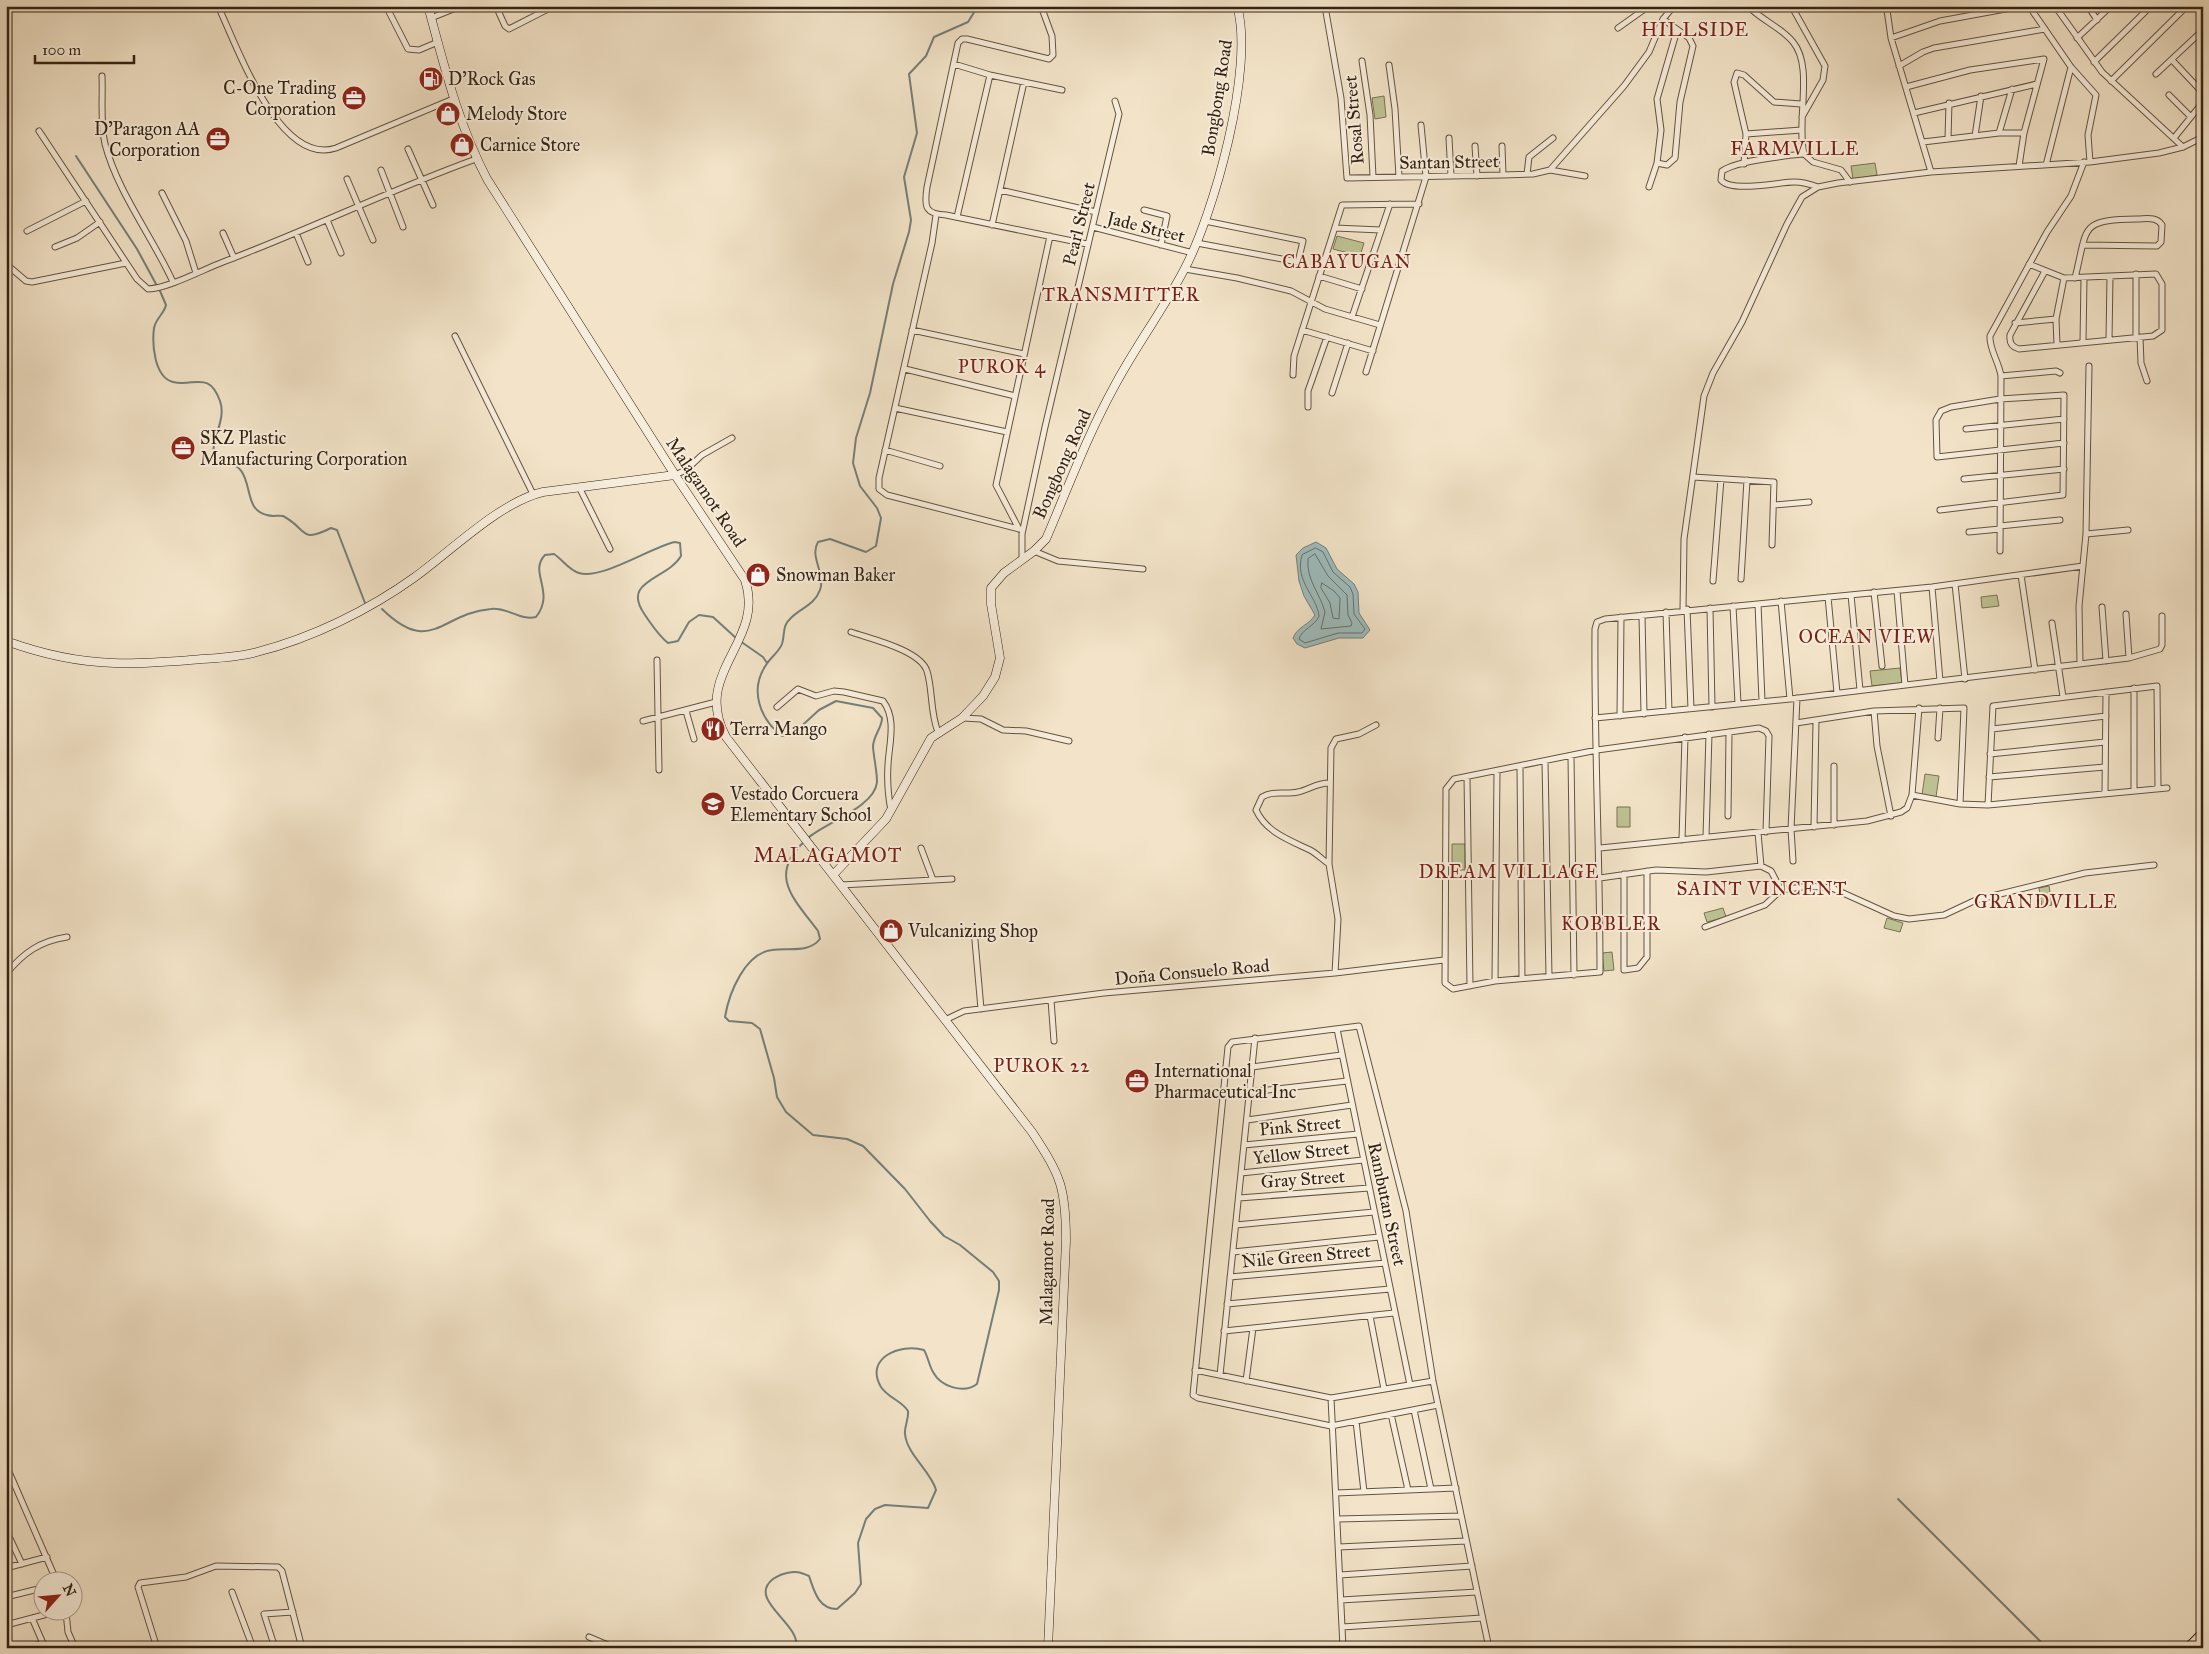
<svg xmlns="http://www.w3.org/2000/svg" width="2209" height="1654" font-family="'IM FELL Great Primer',serif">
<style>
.green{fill:#bec394;stroke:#797354}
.water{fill:#9ebdbe;stroke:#747f7a}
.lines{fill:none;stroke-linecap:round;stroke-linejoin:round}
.shore{stroke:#697068;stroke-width:1}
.stream{stroke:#747f7a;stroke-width:2}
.street-casing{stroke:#645340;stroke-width:7}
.secondary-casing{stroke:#342313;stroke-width:9}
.highway-casing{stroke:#342313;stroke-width:12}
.street{stroke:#f7eddc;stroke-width:5}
.secondary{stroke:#f7eddc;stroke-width:8}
.highway{stroke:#f3e4c9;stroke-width:10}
.labels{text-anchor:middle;stroke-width:4;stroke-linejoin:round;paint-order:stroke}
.poi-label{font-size:18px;fill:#342313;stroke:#f7eddc;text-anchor:start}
.street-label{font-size:18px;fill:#342313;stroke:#f7eddc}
.neighbourhood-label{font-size:19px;letter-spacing:1px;fill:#7a1f14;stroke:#f7eddc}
.quarter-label{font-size:20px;letter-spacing:1px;fill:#7a1f14;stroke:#f7eddc}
</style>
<rect width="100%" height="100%" fill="#f3e4c9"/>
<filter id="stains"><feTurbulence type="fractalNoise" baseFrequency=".004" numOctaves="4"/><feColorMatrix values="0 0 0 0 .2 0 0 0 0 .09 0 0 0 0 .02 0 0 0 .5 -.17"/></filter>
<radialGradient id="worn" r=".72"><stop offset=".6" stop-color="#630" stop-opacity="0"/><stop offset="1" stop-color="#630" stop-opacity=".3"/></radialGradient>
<path class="green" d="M 1384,96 L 1386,117 L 1375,119 L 1372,98 Z
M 1875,163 L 1877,175 L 1853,179 L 1851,166 Z
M 1337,236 L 1364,243 L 1360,256 L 1333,249 Z
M 1997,595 L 1999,606 L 1982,608 L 1981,597 Z
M 1900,668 L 1902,683 L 1872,686 L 1870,671 Z
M 1925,774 L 1939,776 L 1936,797 L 1922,795 Z
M 1617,807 L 1630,807 L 1630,827 L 1617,827 Z
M 1452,844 L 1465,844 L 1465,870 L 1452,870 Z
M 2049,886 L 2052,905 L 2042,907 L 2039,888 Z
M 1723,908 L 1726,917 L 1707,922 L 1704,913 Z
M 1887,918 L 1903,923 L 1900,932 L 1884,928 Z
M 1612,952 L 1614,970 L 1604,971 L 1602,953 Z"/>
<path class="water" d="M 1316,542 L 1326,548 L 1337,569 L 1354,584 L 1358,592 L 1359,613 L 1370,630 L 1363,638 L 1339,638 L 1305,648 L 1297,644 L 1293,638 C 1297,627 1309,625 1315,615 L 1304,596 L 1299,581 L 1296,555 L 1303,548 Z"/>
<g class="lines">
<path class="shore" d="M 1316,548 L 1323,552 L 1333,572 L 1350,587 L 1353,594 L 1354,614 L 1365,629 L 1362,633 L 1338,633 L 1305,643 L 1299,639 C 1302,629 1315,626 1319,616 C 1317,596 1294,581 1302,555 Z
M 1315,554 L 1328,576 L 1347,595 L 1348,615 L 1352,623 L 1351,626 L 1321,629 L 1325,612 C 1320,593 1306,580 1308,559 Z
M 1322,583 L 1334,591 L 1340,598 L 1339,619 L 1333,618 L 1330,603 L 1321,588 Z"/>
<path class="stream" d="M 76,156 L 137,249 L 156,284
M 160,291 L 166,305 C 164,314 156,318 154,328 C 152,344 154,377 173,382 C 194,387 209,370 220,401 C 228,423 204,447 218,462 C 261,461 237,509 267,515 C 272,517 278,515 283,516 C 308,529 299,544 331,528 L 337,530 L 365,603
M 382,609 C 431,657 441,613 491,609 C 508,607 520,621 536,617 C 556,592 528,572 545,555 L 554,554 C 563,560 569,570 579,573 C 602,580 651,547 675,542 L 680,543 L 681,556 C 667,580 620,580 645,615 C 652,625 658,635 668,643 L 678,641 L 689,622 L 699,615 L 713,617 L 736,638
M 740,641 L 763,657 L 767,663
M 808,838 C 825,823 875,807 877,782 C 877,771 874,759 873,747 C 873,736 882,728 882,718 L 873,708 L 836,701 L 819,710 L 794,733 L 782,736 C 760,719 749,690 766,665 C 770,658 779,652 782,644 C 785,635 782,626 790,619 C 800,608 814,606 820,590 C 826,573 809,557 818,542 L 830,539 L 866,552 L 876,546 L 881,518 L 877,508 L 860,486 L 853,463 L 856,438 L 870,393 L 893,284 L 909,232 L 911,220 L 904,177 L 917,133 L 909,74 L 926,56 L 934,37 L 968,22 L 978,6
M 1898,1499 L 2047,1648
M 796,1648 C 802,1624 746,1600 773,1579 C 778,1576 781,1574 787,1573 C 796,1571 800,1572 809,1576 C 814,1590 818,1609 837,1609 L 855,1593 L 861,1584 L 858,1543 L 866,1519 L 875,1509 L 885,1505 L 928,1508 L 936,1490 C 931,1471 907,1455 905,1434 C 904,1427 909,1419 908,1411 C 901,1400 888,1398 881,1387 C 864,1358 900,1343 924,1350 C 928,1357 929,1365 933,1372 C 941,1387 964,1394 977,1384 L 999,1290 L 999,1281 L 993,1272 L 960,1245 L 944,1236 L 930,1221 L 905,1189 L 863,1146 L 847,1139 L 813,1135 L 786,1112 L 777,1097 L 774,1078 L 760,1029 L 752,1023 L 729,1021 L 725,1017 C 729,993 745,953 772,950 C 788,947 808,954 820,939 L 818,931 C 794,899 767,875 805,841"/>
<defs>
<path id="street" d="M 218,6 C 237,46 279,167 336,148 L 453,99
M 386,6 L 408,49 L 419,50 L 438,42
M 496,6 L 505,26 L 509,29 L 554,6
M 1041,6 L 1052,36 L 1053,55 L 1049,59 L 967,39 L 962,39 L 958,43 L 927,187 C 924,207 925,214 946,215 L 1087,244
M 1748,6 C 1761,20 1781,27 1793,42 C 1814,67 1796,120 1804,154 L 1813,162 L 1841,170 L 1850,182
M 1890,6 L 1887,10 L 1891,38 L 1931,172
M 2029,6 L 2071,67 L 2096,95 L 2088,135 L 2090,162
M 2055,6 L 2102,72 L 2183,147
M 2088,6 L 2097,20
M 1792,7 L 1825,66 L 1823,80 L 1802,117
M 1326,12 L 1341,98 L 1347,178 L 1503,175 L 1533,174 L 1550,170 L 1624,86 L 1649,52 L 1663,19 L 1674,6
M 431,18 L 461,6
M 1618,28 L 1649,6
M 1891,38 L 1940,21 L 2022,6
M 2077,38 L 2111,6
M 2172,60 L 2203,93
M 1362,61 L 1370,115 L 1373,177
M 2094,62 L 2151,6
M 954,64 L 990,75 L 1062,90
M 1389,65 L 1395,109 L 1399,177
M 1899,66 L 1923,52 L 1934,48 L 2045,29
M 2156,74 L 2203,30
M 102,76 C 103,98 100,123 105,144 C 118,193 152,236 173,282
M 2111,81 L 2187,6
M 1906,87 L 1970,70 L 2044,59 L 2024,133 L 2019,166
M 2169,95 L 2191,117
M 1914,113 L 2037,84
M 39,131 L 137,279 L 148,289 C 169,288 202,270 223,262 C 308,230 390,190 476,159
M 1999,133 L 2012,89
M 1746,134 L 1801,130
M 1975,136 L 1981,96
M 1449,138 L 1451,176
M 1948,138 L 1949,103
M 2174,138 L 2203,102
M 1923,142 L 1999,133 L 2024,133
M 1475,146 L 1477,176
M 1502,146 L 1503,175
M 408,149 L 433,205
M 1804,154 C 1783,156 1739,160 1722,171 L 1721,180 C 1731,193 1779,182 1794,182 C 1803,182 1810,184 1818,187
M 1657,163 L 1667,165 L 1675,158 L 1680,102 L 1693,46 L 1689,38 L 1663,19
M 1744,164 L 1746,134 L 1734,82 L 1737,73 L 1744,75 L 1774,102 L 1801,104
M 2046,165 L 2071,67
M 381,170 L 403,227
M 1550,170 L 1585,176
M 1527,174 L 1529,157 L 1553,138
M 347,179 L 373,240
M 1649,187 L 1657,163 L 1661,130 L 1657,99 L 1677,30
M 1000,190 L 1096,212
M 162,193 L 186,241 L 196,273
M 1144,210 L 1167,216 L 1161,245
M 936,215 L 932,243 L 879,478 L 879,489 L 887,495 L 1019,529
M 957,217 L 990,75
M 327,220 L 341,253
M 992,225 L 1024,82
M 1093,227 L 1193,253
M 1335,228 L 1381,230
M 27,231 L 86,201
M 223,233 L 234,258
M 296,233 L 308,262
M 1197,243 L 1298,262 L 1303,241 L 1205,221
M 55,247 L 77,238 L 100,222
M 6,264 L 26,281 L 32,282 L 126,263
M 2029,264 L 2064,278 L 2156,274 L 2162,284 L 2162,330 L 2153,336 L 2019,349 C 2012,347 2009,343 2010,335 L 2045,271
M 1185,269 L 1237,278 L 1291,291 L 1325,309 L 1380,325
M 1319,276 L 1362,289
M 2075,278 C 2088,226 2079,220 2137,219 C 2146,219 2156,216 2162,225 L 2161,242 L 2157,246 L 2083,245
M 1352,317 L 1390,204
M 2015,323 L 2056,319
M 912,330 L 1024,354
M 1302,330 L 1373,351
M 455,336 L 533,494
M 2136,337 L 2136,274
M 2140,337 L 2141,363 L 2147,381
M 2109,340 L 2110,276
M 2083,342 L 2084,278
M 2057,345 L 2056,319 L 2064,278
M 905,369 L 1015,396
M 1366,372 L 1426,177 L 1421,125
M 1293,375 L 1294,356 L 1342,205 L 1419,204
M 2001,376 L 2056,371 L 2060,373
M 1332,393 L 1348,343
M 1308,407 L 1308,391 L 1327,337
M 895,408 L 1007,432
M 1966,429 L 2064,419
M 885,450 L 940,466
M 675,475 L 686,470 L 702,455 L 732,438
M 1693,477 L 1774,482 L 1772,545
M 1964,479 L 2064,469
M 579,487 L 610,549
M 1774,505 L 1809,502
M 1940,510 L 2063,495 L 2064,395 L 2000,399 L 1951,407 L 1941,411 L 1936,420 L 1937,457 L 2064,443
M 2000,526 L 2060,520
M 1019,529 L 996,485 L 1050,236
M 1969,532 L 2000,529
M 2086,534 L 2128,530
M 1034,551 L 1058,561 L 1143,569
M 2000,551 L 2001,376 C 1999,362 1989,349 1990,336 L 2047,232 L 2071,196 L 2084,162
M 1022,559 L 1022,534 L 1045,427 L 1119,114 L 1115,101
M 2021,575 L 2035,670
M 1741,579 L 1747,480
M 1713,581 L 1721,479
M 1955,584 L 1965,679
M 1932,587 L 1940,681
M 1897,591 L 1905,685
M 1874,592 L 1882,666
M 1851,595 L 1860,690
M 1828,597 L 1837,693
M 1781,601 L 1790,699
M 1758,604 L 1762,701
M 1733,606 L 1738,704
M 2102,607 L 2106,661
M 1710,608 L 1712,707
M 1687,609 L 1691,709
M 1683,610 L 1684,539 L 1704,396 L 1713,373 L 1742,322 L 1787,224 L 1802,197 L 1818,187 L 1838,183 L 1931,172 L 2090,162 L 2159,153 L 2183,147 L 2203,137
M 1666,612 L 1669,711
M 2126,614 L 2129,658
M 1642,615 L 1644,714
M 2052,623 L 2063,697
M 851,632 C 871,639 920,650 927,671 C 933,691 930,712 938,732
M 657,660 L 659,770
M 2080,664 L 2079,606 L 2086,534 L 2089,366
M 777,707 L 798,689 L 816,696 L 834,691 L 844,692 L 883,701 C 897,719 889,744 888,765 C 887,780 888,795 891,811
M 686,711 L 694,739
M 1874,711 L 1877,746 L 1891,816
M 1620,716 L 1621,617
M 963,718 L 981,719 L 1003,730 L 1026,731 L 1069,741
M 1595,718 L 1790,699 L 2129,658 L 2160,649 L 2162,645 L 2162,616
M 643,721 L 716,702
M 1796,723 L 1874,711 L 1964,708 L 1960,804
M 1992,729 L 2106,716
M 1938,738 L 1940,708
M 1990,754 L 2105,742
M 1571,756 L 1574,975
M 1545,762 L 1549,976
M 1834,766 L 1834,825
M 1520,768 L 1522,978
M 1467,777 L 1470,986
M 1989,777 L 2105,767
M 2134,791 L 2134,688
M 2105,794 L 2106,692
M 1912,795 L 1960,804 L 1988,805 L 2167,788
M 1988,805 L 1993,706 L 2157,686 L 2158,788
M 1728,816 L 1729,732
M 1814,827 L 1816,721
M 1766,832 L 1769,736 L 1766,731 L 1759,728 L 1597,750 L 1454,779 L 1446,789 L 1445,983 L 1453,989 L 1495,981 L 1600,972 C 1600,858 1594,744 1595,629 L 1597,622 L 1605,619 L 1932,587 L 2083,566
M 1758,833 L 1761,866
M 1706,837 L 1709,734
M 1682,840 L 1685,737
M 921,848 L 933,880
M 1600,848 L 1867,821 L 1901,812 L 1907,808 L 1912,795 L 1919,708
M 1793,861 L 1791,829 L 1797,698
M 1329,864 C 1323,860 1316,853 1310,850 C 1289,840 1266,832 1256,810 L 1262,797 C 1273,790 1285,795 1298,792 C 1309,790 1316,783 1329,783
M 1624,874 L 1624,970 L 1638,968 L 1647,957 L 1647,871
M 1600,878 L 1656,870 L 1706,872 L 1761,866 L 1771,871 L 1781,890
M 841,885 L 952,879
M 1705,927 L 1765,905 L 1781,890 L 1809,886 L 1832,888 L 1894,916 L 1909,919 L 1944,915 L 1976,900 L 2085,873 L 2154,865
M 974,929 L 981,1009
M 1335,973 L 1338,919 L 1329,864 L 1331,748 L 1336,739 L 1359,734 L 1376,725
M 6,974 C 23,953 40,941 67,937
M 1495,981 L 1497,771
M 1051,1000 L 1054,1041
M 945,1020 L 964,1011 L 1104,993 L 1335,973 L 1444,960
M 1337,1029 L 1410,1385
M 1252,1067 L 1341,1055
M 1250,1092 L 1347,1081
M 1247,1120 L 1352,1105
M 1244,1145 L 1358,1134
M 1241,1173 L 1363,1160
M 1239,1198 L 1369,1188
M 1236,1225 L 1374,1212
M 1233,1252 L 1379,1237
M 1230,1277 L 1385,1263
M 1227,1304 L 1390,1289
M 1370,1316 L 1384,1389
M 1224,1331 L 1394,1313
M 1195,1370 L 1331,1398 L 1433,1381
M 1220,1375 L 1255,1038
M 1246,1381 L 1253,1328
M 1331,1398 L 1343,1648
M 1438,1405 L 1331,1426 L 1198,1398 L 1193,1395 L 1228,1047 L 1232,1042 L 1359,1026 L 1406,1211 L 1433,1381 L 1489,1648
M 1414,1410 L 1431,1489
M 1391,1414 L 1408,1490
M 1356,1421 L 1364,1492
M 6,1465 L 57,1582
M 1336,1493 L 1456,1488
M 1338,1519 L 1461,1516
M 6,1530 L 22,1564
M 1339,1547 L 1466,1541
M 6,1568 L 47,1557
M 1340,1575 L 1472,1566
M 232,1592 L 253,1648
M 6,1597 L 42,1588
M 1341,1600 L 1477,1592
M 66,1612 L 68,1632 L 75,1648
M 32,1618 L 45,1648
M 6,1625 L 55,1612
M 1342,1627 L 1482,1618
M 589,1637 L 615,1648
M 25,1648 L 43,1643
M 157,1648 L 138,1587 L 140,1583 L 186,1577 L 216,1566 L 278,1567 L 282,1571 L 302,1648
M 275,1648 L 264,1614 L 293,1612
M 1420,1648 L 1488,1645"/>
<path id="secondary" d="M 428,6 C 444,65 458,124 487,179 L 675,475 L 745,580 C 766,642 691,672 726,737 L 1032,1132 C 1061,1176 1066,1188 1066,1241 L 1048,1648
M 6,641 C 39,653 79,662 114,663 C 139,664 164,662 190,660 C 212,658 235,658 257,652 C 312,638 369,610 415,577 C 451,551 500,502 543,492 L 675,475
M 833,875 L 886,819 L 931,738 L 962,718 L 983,696 L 995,677 L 1000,658 L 991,604 L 991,588 L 1004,573 L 1034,551 L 1046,539 C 1068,488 1087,436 1114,387 C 1135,347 1163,310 1184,270 C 1214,214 1255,67 1237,6"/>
<path id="highway" d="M 2189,1648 L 2203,1634"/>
</defs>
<use href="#street" class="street-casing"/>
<use href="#secondary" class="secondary-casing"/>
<use href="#highway" class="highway-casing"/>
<use href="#street" class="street"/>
<use href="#secondary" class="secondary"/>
<use href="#highway" class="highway"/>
</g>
<defs>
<symbol id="fuel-disc" viewBox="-11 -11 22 22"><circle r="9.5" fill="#8f2418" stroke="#f7eddc"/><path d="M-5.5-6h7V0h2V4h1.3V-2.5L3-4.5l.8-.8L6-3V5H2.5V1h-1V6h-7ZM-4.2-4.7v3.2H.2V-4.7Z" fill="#fff"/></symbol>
<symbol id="office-disc" viewBox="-11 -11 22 22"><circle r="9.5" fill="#8f2418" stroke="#f7eddc"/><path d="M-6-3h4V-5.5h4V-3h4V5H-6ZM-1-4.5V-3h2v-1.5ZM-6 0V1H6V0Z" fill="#fff"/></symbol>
<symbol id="shop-disc" viewBox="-11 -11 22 22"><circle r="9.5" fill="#8f2418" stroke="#f7eddc"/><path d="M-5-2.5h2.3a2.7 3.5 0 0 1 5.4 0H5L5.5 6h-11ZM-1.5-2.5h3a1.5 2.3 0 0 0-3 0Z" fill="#fff"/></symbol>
<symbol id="restaurant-disc" viewBox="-11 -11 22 22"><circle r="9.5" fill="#8f2418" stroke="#f7eddc"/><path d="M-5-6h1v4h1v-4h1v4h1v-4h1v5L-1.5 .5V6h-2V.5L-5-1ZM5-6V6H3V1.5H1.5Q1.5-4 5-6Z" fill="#fff"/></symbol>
<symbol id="school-disc" viewBox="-11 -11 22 22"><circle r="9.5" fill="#8f2418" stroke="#f7eddc"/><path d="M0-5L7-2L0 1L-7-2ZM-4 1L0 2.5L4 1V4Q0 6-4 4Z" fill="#fff"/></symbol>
</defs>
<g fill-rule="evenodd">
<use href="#fuel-disc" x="417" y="65" width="28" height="28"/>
<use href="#office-disc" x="340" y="84" width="28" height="28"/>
<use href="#shop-disc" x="434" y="100" width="28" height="28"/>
<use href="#office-disc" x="204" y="125" width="28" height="28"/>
<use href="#shop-disc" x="448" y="131" width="28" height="28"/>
<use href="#office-disc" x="169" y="434" width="28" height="28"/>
<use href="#shop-disc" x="744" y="561" width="28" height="28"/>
<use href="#restaurant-disc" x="699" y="715" width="28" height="28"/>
<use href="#school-disc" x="699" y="790" width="28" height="28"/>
<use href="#shop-disc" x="877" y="917" width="28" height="28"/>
<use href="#office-disc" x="1123" y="1067" width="28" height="28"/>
</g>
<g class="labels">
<g class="poi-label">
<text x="448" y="85">D'Rock Gas</text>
<text x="336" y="94" text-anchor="end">C-One Trading<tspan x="336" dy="21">Corporation</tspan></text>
<text x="466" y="120">Melody Store</text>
<text x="200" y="135" text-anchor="end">D'Paragon AA<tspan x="200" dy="21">Corporation</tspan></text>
<text x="480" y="151">Carnice Store</text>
<text x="200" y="444">SKZ Plastic<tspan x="200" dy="21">Manufacturing Corporation</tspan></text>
<text x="776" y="581">Snowman Baker</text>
<text x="730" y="735">Terra Mango</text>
<text x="730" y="800">Vestado Corcuera<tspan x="730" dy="21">Elementary School</tspan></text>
<text x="908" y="937">Vulcanizing Shop</text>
<text x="1154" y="1077">International<tspan x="1154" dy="21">Pharmaceutical Inc</tspan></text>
</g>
<g class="street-label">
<text transform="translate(1217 98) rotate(-81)" y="6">Bongbong Road</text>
<text transform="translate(1354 120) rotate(-95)" y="6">Rosal Street</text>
<text transform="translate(1449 162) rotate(-1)" y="6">Santan Street</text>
<text transform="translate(1079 224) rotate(-76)" y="6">Pearl Street</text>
<text transform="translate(1146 227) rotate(14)" y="6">Jade Street</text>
<text transform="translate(1062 464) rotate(-66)" y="6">Bongbong Road</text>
<text transform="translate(706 492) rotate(56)" y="6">Malagamot Road</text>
<text transform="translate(1192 972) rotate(-5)" y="6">Doña Consuelo Road</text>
<text transform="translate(1300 1126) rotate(-5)" y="6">Pink Street</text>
<text transform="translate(1301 1153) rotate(-6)" y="6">Yellow Street</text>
<text transform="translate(1303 1179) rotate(-4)" y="6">Gray Street</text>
<text transform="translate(1387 1204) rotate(78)" y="6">Rambutan Street</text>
<text transform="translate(1306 1256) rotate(-5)" y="6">Nile Green Street</text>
<text transform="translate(1047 1262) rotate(-89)" y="6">Malagamot Road</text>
</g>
<g class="neighbourhood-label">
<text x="1695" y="36">HILLSIDE</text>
<text x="1795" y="155">FARMVILLE</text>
<text x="1347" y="268">CABAYUGAN</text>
<text x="1121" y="301">TRANSMITTER</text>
<text x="1002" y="373">PUROK 4</text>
<text x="1867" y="643">OCEAN VIEW</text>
<text x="1509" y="878">DREAM VILLAGE</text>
<text x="1762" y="895">SAINT VINCENT</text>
<text x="2046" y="908">GRANDVILLE</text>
<text x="1611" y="930">KOBBLER</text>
<text x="1042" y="1072">PUROK 22</text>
</g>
<g class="quarter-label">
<text x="828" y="862">MALAGAMOT</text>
</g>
</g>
<rect width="2209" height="1654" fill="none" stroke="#f3e4c9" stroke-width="25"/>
<rect x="8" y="8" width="2194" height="1639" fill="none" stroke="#342313" stroke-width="2.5"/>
<rect x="12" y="12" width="2184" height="1629" fill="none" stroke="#342313"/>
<g transform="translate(58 1596) rotate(63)"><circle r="24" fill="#f7eddc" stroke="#a99c8c"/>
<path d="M0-4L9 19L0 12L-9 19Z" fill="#8f2418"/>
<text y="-8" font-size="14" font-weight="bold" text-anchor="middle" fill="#342313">N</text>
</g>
<path d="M35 55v8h99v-8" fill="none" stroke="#342313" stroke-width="2.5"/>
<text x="42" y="55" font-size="15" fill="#342313" stroke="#f7eddc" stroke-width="4" paint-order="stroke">100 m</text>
<rect width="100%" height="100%" filter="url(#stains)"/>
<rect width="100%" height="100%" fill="url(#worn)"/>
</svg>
